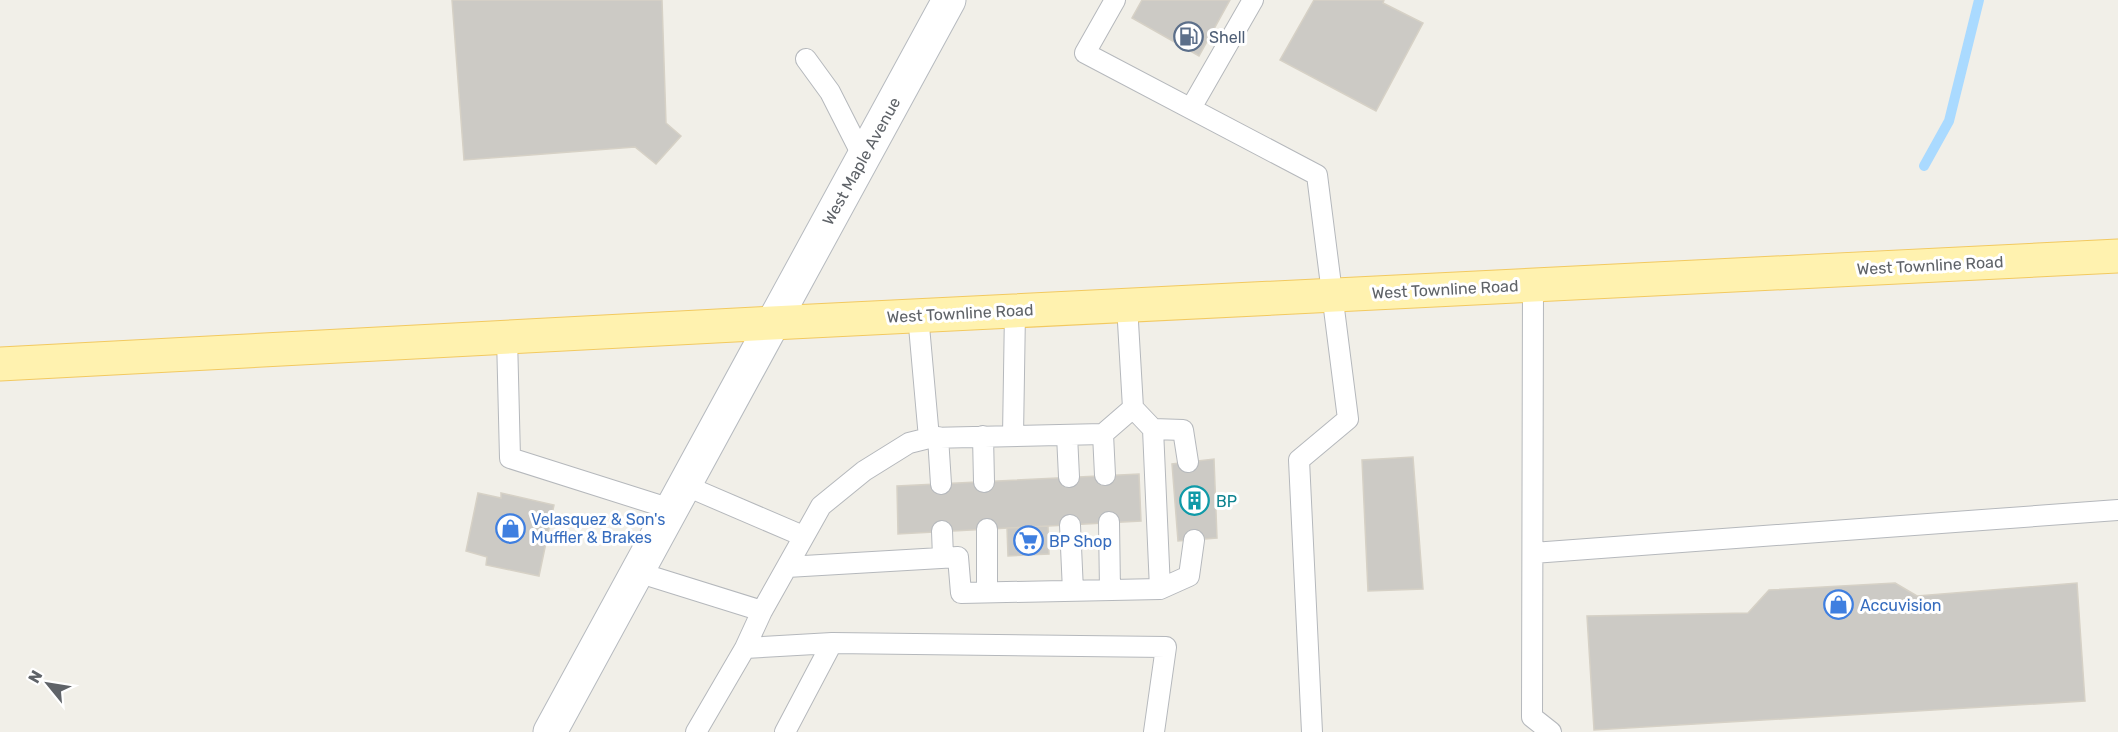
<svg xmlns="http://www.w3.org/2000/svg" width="2118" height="732" font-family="Rubik,sans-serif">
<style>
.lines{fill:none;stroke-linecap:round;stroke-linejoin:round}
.stream{stroke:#aadaff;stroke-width:10}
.building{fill:#cccac5;stroke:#d6d1c6;stroke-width:1.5}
.lane-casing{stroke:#b5b8bc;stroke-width:22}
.secondary-casing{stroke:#b6babf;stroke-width:35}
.primary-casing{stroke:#f2c960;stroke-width:35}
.lane{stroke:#fff;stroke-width:20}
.secondary{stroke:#fff;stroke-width:33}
.primary{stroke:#fff2af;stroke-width:33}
.labels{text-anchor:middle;stroke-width:6;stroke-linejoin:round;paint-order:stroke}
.service-label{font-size:16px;fill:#4e5e75;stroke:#fff;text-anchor:start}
.street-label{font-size:16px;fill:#5f6368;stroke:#fff}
.culture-label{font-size:16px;fill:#0d838f;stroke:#fff;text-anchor:start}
.shop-label{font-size:16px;fill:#366cbe;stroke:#fff;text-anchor:start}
</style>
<rect width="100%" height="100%" fill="#f1efe8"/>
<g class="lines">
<path class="stream" d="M 1924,166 L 1949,121 L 1979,0"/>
</g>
<path class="building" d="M 452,0 L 662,0 L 666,123 L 681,136 L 656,164 L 635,147 L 464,160 Z
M 1142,0 L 1230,0 L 1199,56 L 1132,18 Z
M 1314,0 L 1384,0 L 1383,3 L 1423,23 L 1376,111 L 1280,60 Z
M 1413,457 L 1423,589 L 1368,591 L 1362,460 Z
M 1214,459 L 1217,538 L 1178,541 L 1172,464 Z
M 1139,474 L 1141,521 L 898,534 L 897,486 Z
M 478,493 L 501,498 L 501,493 L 554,505 L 539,576 L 486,565 L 487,557 L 466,551 Z
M 1048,526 L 1049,554 L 1008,556 L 1007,528 Z
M 1895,583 L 1917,596 L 2077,583 L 2085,701 L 1594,730 L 1587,616 L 1748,613 L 1769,590 Z"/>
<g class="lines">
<defs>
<path id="lane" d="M 1115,0 L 1085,53 L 1317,175 L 1348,419 L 1299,460 L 1312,732
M 806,59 L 830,92 L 863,157
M 1191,108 L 1253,0
M 1533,285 L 1532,717 L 1551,732
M 1127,305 L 1133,408 L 1103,434 L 929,438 L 909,443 L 864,471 L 821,506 L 762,611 L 745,648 L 832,643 L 1166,647 L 1154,732
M 918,315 L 929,438
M 507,337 L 510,458 L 671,509
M 1153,429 L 1183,430 L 1188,462
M 1103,434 L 1105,475
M 1067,435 L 1069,477
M 983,436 L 984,482
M 1013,436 L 1015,311
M 938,437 L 941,484
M 684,485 L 803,536
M 1109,522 L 1110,590
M 1070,525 L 1073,591
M 987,529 L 987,592
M 942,531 L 943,557
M 1533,553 L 2118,510
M 787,567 L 958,557 L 961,593 L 1160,589 L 1153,429 L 1133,408
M 637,572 L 762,611
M 1160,589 L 1189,576 L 1194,540
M 696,732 L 745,648
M 785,732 L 832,643"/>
<path id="secondary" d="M 550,732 L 949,0"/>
<path id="primary" d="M 0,364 L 772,323 L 2118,256"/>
</defs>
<use href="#lane" class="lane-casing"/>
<use href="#secondary" class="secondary-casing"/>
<use href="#primary" class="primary-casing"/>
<use href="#lane" class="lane"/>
<use href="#secondary" class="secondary"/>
<use href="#primary" class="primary"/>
</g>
<defs>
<symbol id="fuel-ring" viewBox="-11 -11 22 22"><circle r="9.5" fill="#fff" stroke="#5c6f8a" stroke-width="1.5"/><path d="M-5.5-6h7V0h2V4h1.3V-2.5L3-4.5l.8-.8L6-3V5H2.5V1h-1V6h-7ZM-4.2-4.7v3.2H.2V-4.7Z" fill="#5c6f8a"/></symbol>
<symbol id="building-ring" viewBox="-11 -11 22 22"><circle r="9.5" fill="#fff" stroke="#0f9aa8" stroke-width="1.5"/><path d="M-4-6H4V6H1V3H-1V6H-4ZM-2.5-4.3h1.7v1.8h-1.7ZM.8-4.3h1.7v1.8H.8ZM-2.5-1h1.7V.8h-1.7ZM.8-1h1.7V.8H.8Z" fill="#0f9aa8"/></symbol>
<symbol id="shop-ring" viewBox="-11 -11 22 22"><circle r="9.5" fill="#fff" stroke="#3f7fe0" stroke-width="1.5"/><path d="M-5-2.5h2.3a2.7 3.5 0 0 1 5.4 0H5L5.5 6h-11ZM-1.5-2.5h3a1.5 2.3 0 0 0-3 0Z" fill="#3f7fe0"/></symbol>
<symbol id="supermarket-ring" viewBox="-11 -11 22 22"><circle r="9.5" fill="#fff" stroke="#3f7fe0" stroke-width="1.5"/><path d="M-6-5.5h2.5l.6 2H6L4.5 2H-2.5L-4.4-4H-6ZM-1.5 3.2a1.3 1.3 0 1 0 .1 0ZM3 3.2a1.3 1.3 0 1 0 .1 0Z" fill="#3f7fe0"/></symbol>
</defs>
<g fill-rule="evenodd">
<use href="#fuel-ring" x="1172" y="20" width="33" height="33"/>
<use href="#building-ring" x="1178" y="484" width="33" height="33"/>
<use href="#shop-ring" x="494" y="512" width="33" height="33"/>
<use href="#supermarket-ring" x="1012" y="524" width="33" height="33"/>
<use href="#shop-ring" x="1822" y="588" width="33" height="33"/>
</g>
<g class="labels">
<g class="service-label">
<text x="1209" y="43">Shell</text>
</g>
<g class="street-label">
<text transform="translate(861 161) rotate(-61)" y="6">West Maple Avenue</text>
<text transform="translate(1930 265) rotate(-3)" y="6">West Townline Road</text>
<text transform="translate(1445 289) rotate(-3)" y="6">West Townline Road</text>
<text transform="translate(960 313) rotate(-3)" y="6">West Townline Road</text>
</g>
<g class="culture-label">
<text x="1216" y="507">BP</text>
</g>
<g class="shop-label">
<text x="531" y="525">Velasquez &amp; Son's<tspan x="531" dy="18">Muffler &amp; Brakes</tspan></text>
<text x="1049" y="547">BP Shop</text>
<text x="1860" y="611">Accuvision</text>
</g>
</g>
<g transform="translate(48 684) rotate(300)" stroke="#ffffff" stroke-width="4.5" paint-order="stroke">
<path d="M0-4.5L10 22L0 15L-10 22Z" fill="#5f6368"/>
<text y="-9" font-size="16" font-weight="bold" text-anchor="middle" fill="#5f6368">N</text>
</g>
</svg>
